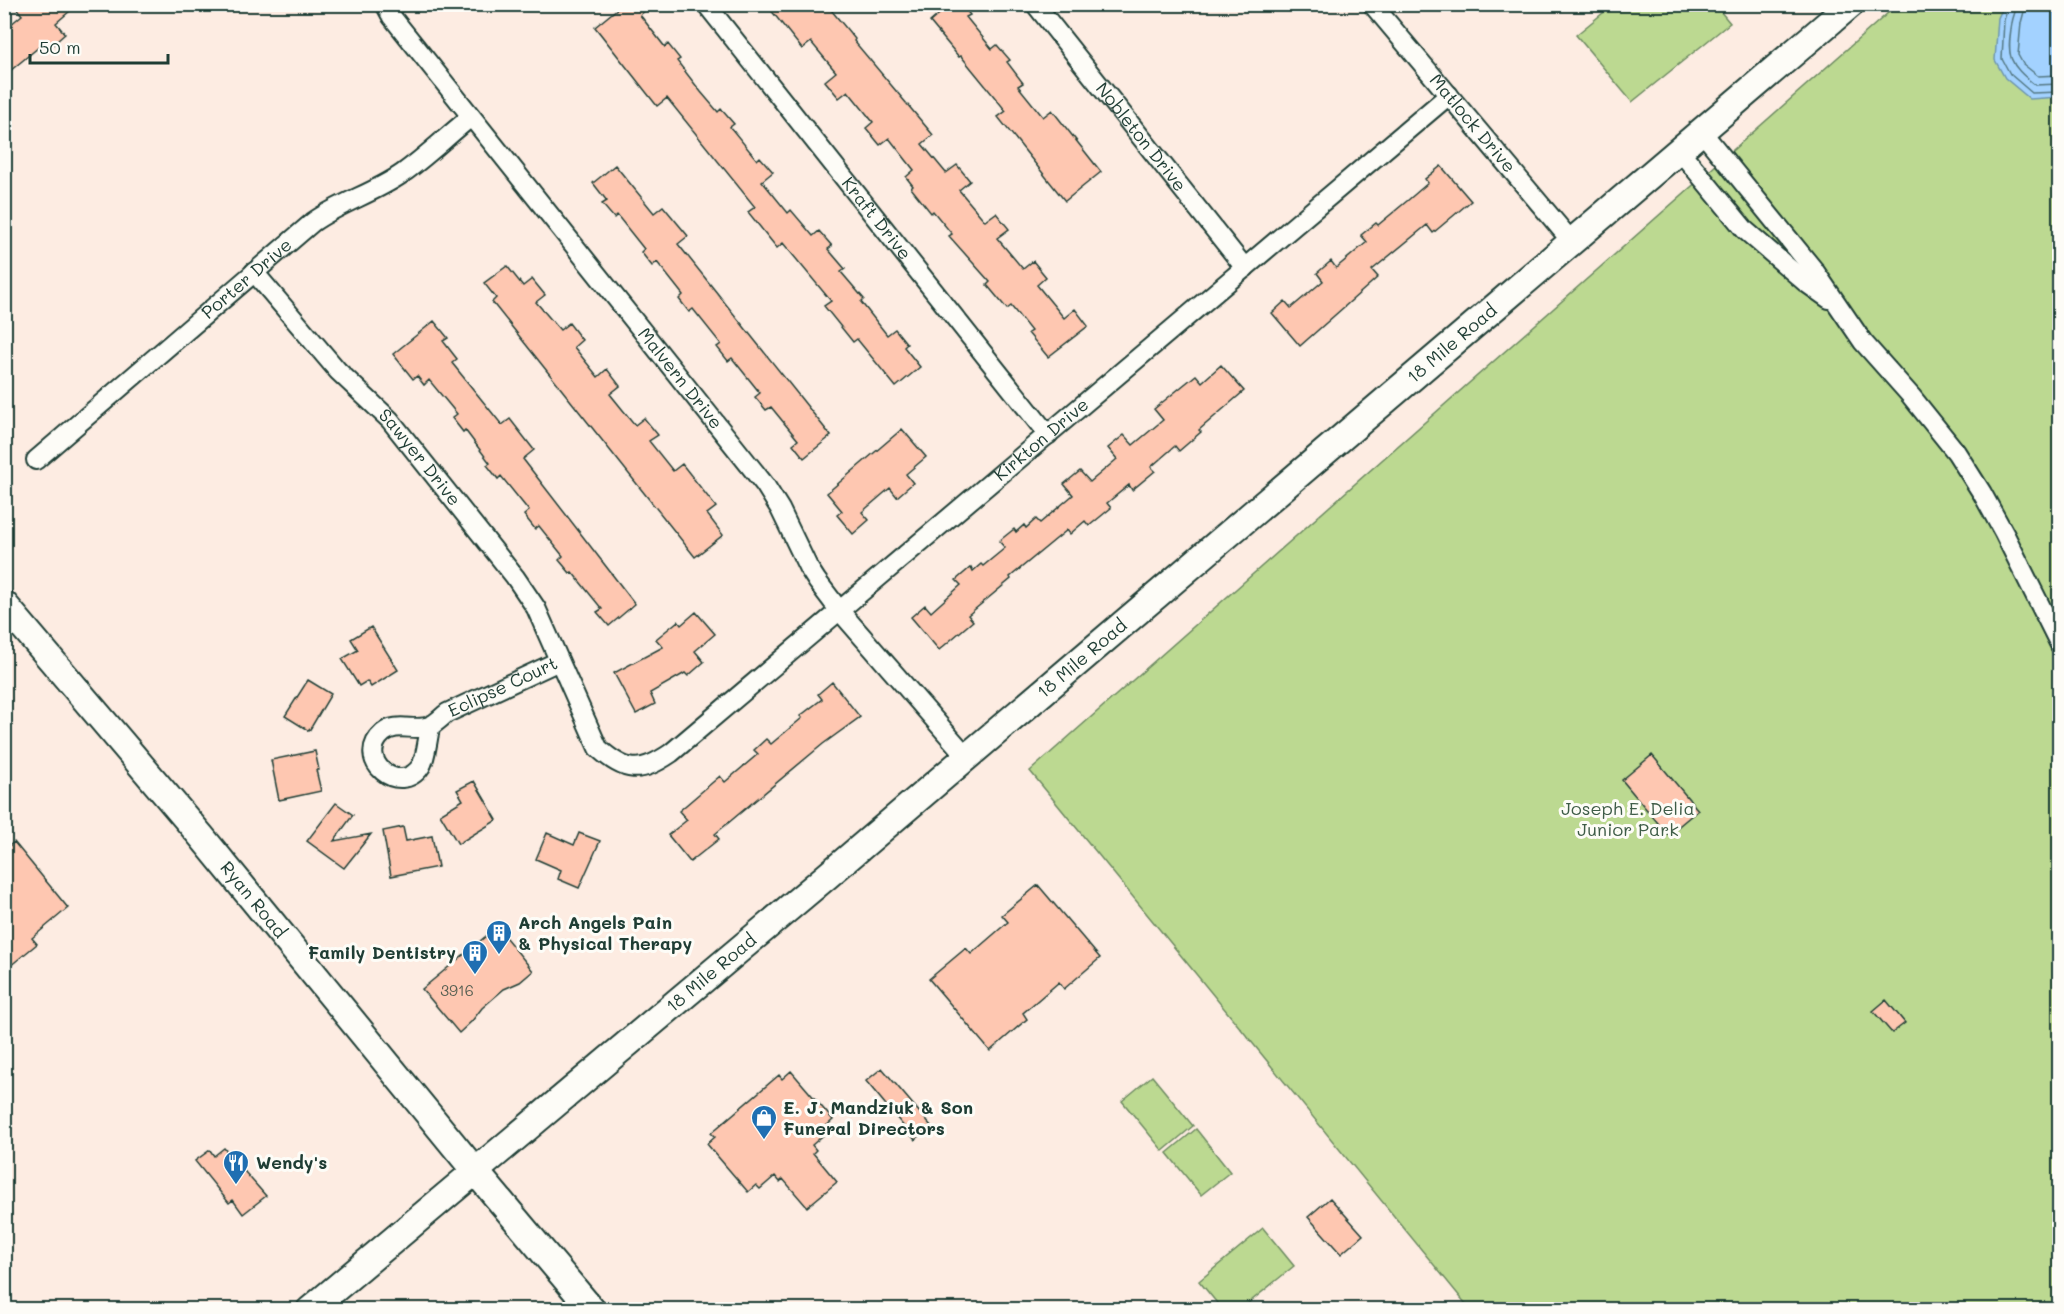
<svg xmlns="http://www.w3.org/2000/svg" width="2064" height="1314" font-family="Mali,sans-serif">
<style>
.green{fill:#bcd991;stroke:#6e8b62;stroke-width:1.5}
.water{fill:#a3d2ff;stroke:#6e96ae;stroke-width:1.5}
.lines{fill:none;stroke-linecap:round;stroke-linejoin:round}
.shore{stroke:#547985;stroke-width:1.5}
.building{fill:#fec7b1;stroke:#1f3d34;stroke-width:1.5}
.minor-casing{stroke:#1f3d34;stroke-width:22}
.secondary-casing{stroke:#1f3d34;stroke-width:30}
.minor{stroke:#fdfcf7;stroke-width:18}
.secondary{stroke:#fdfcf7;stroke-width:26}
.labels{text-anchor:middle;stroke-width:6;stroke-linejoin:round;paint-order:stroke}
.number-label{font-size:15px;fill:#576053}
.street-label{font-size:18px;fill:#1f3d34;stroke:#fdfcf7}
.park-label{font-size:18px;fill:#3e5c47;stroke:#fdfcf7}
.poi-label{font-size:18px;font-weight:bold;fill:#1f3d34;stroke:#fdfcf7;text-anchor:start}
</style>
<rect width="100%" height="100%" fill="#fdece2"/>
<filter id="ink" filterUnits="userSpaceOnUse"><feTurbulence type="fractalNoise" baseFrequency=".0167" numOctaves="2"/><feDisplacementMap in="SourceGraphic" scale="12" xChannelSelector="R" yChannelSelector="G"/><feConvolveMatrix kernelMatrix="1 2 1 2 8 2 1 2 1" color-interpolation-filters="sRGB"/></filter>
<g filter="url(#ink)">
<path class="green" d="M 1614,4 L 1715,5 L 1730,23 L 1632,102 L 1576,35 Z
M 1897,5 L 2059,5 L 2059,1309 L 1470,1309 L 1030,771 Z
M 1152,1076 L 1193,1126 L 1163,1151 L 1122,1101 Z
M 1196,1129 L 1230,1172 L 1201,1195 L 1167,1153 Z
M 1263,1228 L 1294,1266 L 1241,1309 L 1222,1309 L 1199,1281 Z"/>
<path class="water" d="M 2004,5 L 2059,5 L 2059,97 L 2030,99 L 2005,78 L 1995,60 L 1998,18 Z"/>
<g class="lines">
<path class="shore" d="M 2009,4 L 2004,20 L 2002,59 L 2010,74 L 2032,93 L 2060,92
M 2017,4 C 2016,11 2013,16 2012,23 C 2006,57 2009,64 2035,85 L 2060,84
M 2026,4 L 2021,23 L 2018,55 L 2023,64 L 2038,76 L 2060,75"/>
</g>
<path class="building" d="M 13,4 L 78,4 L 56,23 L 65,34 L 50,47 L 45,42 L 4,76 L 4,30 L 22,15 Z
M 623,4 L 653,4 L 640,15 L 665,47 L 668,44 L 680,59 L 677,61 L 701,92 L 718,112 L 721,109 L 734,124 L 730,127 L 757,160 L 760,157 L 773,172 L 762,181 L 788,213 L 791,210 L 813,236 L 819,231 L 832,246 L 828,249 L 845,269 L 841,272 L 864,299 L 861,302 L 887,335 L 895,329 L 907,344 L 904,347 L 920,367 L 896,387 L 857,339 L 853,342 L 824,306 L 831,301 L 783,243 L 777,248 L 748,212 L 755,207 L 667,98 L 657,106 L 595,27 Z
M 766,4 L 827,5 L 855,39 L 854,41 L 933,135 L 922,144 L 946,173 L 957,165 L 970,181 L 959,190 L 985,221 L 996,213 L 1009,229 L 997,238 L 1023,269 L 1033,261 L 1046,277 L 1037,285 L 1064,318 L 1075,309 L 1088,326 L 1048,357 L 1028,333 L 1031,331 L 1011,306 L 1007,309 L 987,285 L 990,282 L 949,236 L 952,234 L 933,211 L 931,213 L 911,188 L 913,186 L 906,177 L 914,170 L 889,138 L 880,145 L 866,128 L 873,122 L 848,91 L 839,98 L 825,81 L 836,72 L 811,42 L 802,49 Z
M 951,4 L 961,4 L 970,15 L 966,17 L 992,49 L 997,45 L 1010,60 L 1007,62 L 1023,83 L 1018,86 L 1043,117 L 1052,110 L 1101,172 L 1065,201 L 998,117 L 1006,111 L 961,56 L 959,57 L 930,22 Z
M 615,165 L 654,213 L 663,206 L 688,236 L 678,244 L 831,436 L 804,458 L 793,444 L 798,440 L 771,407 L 766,410 L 755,397 L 760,393 L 732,358 L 728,361 L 717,347 L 721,344 L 693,309 L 689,312 L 679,299 L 683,295 L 657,262 L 652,266 L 641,252 L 644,249 L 617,215 L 614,218 L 602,204 L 607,201 L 593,183 Z
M 1441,166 L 1471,201 L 1433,233 L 1427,225 L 1372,270 L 1378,277 L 1300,346 L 1272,313 L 1285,301 L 1291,308 L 1323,281 L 1317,273 L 1331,261 L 1336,268 L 1367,242 L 1361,235 L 1376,223 L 1378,225 L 1407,201 L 1428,183 L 1425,179 Z
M 507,266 L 523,286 L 532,279 L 545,295 L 536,302 L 560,330 L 569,323 L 582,340 L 574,347 L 598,377 L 607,369 L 620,386 L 610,394 L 635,425 L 644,418 L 658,435 L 649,441 L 673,471 L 682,464 L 716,507 L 707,514 L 723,535 L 695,557 L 492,302 L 496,298 L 484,283 Z
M 434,321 L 448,338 L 443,341 L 457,359 L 452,363 L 502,425 L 510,419 L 534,450 L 523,459 L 635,604 L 609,626 L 597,612 L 602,609 L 572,572 L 570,573 L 559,560 L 563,556 L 539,526 L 535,529 L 524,515 L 529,511 L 501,476 L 498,479 L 487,465 L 490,463 L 465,430 L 463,432 L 452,418 L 457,414 L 429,380 L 424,385 L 417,376 L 413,379 L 393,354 Z
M 1221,365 L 1244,391 L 1199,430 L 1201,432 L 1179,451 L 1175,446 L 1151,467 L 1155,471 L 1132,490 L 1129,485 L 1107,503 L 1111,508 L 1089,526 L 1085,521 L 1070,534 L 1067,530 L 1010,577 L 1011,579 L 968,615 L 973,621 L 939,650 L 911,617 L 925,605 L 931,612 L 961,585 L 956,580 L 971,567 L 973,571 L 981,564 L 983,566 L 1005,548 L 999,541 L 1014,529 L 1016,532 L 1024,525 L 1026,528 L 1036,519 L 1040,523 L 1073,495 L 1064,484 L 1080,471 L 1090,482 L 1117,459 L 1108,448 L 1124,435 L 1133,445 L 1163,420 L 1154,409 L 1196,375 L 1202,382 Z
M 902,429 L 926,457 L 906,474 L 913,483 L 897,497 L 890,488 L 862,512 L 869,520 L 853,534 L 837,515 L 842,511 L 827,493 Z
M 696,612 L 715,634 L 695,651 L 704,662 L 688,676 L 685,673 L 650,693 L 655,704 L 636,714 L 614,673 L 663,647 L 656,639 L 678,621 L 681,625 Z
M 371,627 L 398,670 L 371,687 L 367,681 L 359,686 L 342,659 L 358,650 L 351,639 Z
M 308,680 L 331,694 L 309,731 L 285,716 Z
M 832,682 L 860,717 L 823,744 L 715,834 L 719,839 L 690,862 L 668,835 L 687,820 L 679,811 L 720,776 L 725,782 L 758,754 L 754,750 L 766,739 L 771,744 L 802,718 L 800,716 L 822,699 L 818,694 Z
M 315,751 L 319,770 L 316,770 L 321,791 L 279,800 L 271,760 Z
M 1652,755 L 1698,810 L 1668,835 L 1622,780 Z
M 474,781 L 497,820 L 458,844 L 440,814 L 463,800 L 457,790 Z
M 336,803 L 353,815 L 334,841 L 371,834 L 344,868 L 307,841 Z
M 403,827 L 406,841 L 432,836 L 438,867 L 391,876 L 383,831 Z
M 547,833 L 574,845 L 579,833 L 600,841 L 579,888 L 558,879 L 561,870 L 536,859 Z
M 14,842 L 68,908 L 32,938 L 37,944 L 4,971 L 4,850 Z
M 1038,885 L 1100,958 L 1064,989 L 1059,982 L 1023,1013 L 1027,1019 L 990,1051 L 929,979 L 966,948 L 971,954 L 1008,922 L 1002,915 Z
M 497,927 L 533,971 L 520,982 L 504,989 L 482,1008 L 472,1021 L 459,1033 L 422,989 Z
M 1886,1000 L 1905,1023 L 1892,1033 L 1873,1011 Z
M 882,1068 L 931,1126 L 915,1140 L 866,1081 Z
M 791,1071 L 833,1120 L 824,1128 L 827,1132 L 812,1145 L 816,1150 L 813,1153 L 837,1182 L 807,1207 L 783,1179 L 780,1182 L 775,1176 L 760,1189 L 756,1185 L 748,1192 L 707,1144 L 715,1137 L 711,1133 L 779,1075 L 782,1079 Z
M 224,1148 L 266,1196 L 243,1214 L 233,1200 L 229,1203 L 195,1161 L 210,1150 L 214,1156 Z
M 1330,1198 L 1363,1235 L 1341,1254 L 1308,1217 Z"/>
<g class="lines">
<defs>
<g id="minor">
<path id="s1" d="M 385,4 L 392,17 L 765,485 L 780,509 L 808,567 L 817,581 L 839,610 L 967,757"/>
<path id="s2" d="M 706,4 L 1048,435"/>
<path id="s3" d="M 1035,4 L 1245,268"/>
<path id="s4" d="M 1372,4 L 1572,242"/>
<path d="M 1702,132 L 1814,270 L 1863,342 L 1911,396 L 1956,452 L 1982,493 L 2004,533 L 2060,645"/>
<path d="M 1680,151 L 1745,230 L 1805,282 L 1829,299"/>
<path id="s5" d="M 254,272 L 338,371 L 390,420 L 515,577 L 536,608 L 598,748 C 626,773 640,774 671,753 L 1449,95"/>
<path id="s6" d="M 36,460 L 313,222 C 341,202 375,193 403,173 C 427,156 448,135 471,117"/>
<path id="s7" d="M 431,725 C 427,738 427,755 421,766 C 400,798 353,759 383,733 C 397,721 417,733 432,725 C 437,722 442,717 447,713 L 559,661"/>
</g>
<g id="secondary">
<path id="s8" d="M 4,604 L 201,836 L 475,1171 L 592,1310"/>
<path id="s9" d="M 310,1310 L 827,876 L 1851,4"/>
</g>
</defs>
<use href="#minor" class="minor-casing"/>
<use href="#secondary" class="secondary-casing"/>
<use href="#minor" class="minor"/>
<use href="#secondary" class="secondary"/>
</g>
</g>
<defs>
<symbol id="building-pin" viewBox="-11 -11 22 30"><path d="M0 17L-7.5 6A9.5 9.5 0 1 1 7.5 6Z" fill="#1f6fb2" stroke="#fdfcf7"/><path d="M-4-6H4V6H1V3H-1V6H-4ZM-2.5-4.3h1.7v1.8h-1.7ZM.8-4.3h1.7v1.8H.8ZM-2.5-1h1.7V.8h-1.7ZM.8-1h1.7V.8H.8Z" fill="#fff"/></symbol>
<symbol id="shop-pin" viewBox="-11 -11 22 30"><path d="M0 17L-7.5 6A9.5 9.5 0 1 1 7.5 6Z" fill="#1f6fb2" stroke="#fdfcf7"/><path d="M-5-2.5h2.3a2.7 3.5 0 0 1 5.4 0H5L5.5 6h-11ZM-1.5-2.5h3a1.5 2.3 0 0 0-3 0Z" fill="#fff"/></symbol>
<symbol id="restaurant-pin" viewBox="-11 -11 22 30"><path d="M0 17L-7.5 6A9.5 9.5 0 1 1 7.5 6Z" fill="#1f6fb2" stroke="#fdfcf7"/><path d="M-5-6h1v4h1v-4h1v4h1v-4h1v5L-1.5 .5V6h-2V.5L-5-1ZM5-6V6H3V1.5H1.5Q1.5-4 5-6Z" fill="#fff"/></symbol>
</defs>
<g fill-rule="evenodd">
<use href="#building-pin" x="484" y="918" width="30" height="40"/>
<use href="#building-pin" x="460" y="938" width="30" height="40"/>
<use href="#shop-pin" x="749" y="1103" width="30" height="40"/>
<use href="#restaurant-pin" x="221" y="1148" width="30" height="40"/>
</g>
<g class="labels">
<g class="number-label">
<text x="457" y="996">3916</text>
</g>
<g class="street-label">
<text dy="6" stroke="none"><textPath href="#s4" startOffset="156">Matlock Drive</textPath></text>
<text dy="6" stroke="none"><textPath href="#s3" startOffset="170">Nobleton Drive</textPath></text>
<text dy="6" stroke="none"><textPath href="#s2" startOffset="274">Kraft Drive</textPath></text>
<text dy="6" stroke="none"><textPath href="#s6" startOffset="278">Porter Drive</textPath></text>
<text dy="6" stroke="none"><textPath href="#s9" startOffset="1496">18 Mile Road</textPath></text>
<text dy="6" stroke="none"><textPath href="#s1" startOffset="477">Malvern Drive</textPath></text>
<text dy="6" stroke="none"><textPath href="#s5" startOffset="1160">Kirkton Drive</textPath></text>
<text dy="6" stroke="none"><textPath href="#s5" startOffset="249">Sawyer Drive</textPath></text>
<text dy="6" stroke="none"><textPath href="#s9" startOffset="1010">18 Mile Road</textPath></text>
<text dy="6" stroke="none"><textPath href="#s7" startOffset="262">Eclipse Court</textPath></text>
<text dy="6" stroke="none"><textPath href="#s8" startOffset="387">Ryan Road</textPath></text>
<text dy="6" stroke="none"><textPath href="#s9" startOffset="524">18 Mile Road</textPath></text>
</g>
<g class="park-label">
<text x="1628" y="815">Joseph E. Delia<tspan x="1628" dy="21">Junior Park</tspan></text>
</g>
<g class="poi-label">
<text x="518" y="929">Arch Angels Pain<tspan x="518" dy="21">&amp; Physical Therapy</tspan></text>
<text x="456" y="959" text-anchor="end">Family Dentistry</text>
<text x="783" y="1114">E. J. Mandziuk &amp; Son<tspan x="783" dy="21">Funeral Directors</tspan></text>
<text x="256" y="1169">Wendy's</text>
</g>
</g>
<rect width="2064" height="1314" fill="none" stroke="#fdfcf7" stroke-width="24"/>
<rect x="12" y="12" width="2040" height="1290" fill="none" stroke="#1f3d34" stroke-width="2" filter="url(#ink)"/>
<path d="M30 54v9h138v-9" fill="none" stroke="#1f3d34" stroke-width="3"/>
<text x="39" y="54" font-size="18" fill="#1f3d34" stroke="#fdfcf7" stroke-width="4.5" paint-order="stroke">50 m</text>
</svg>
